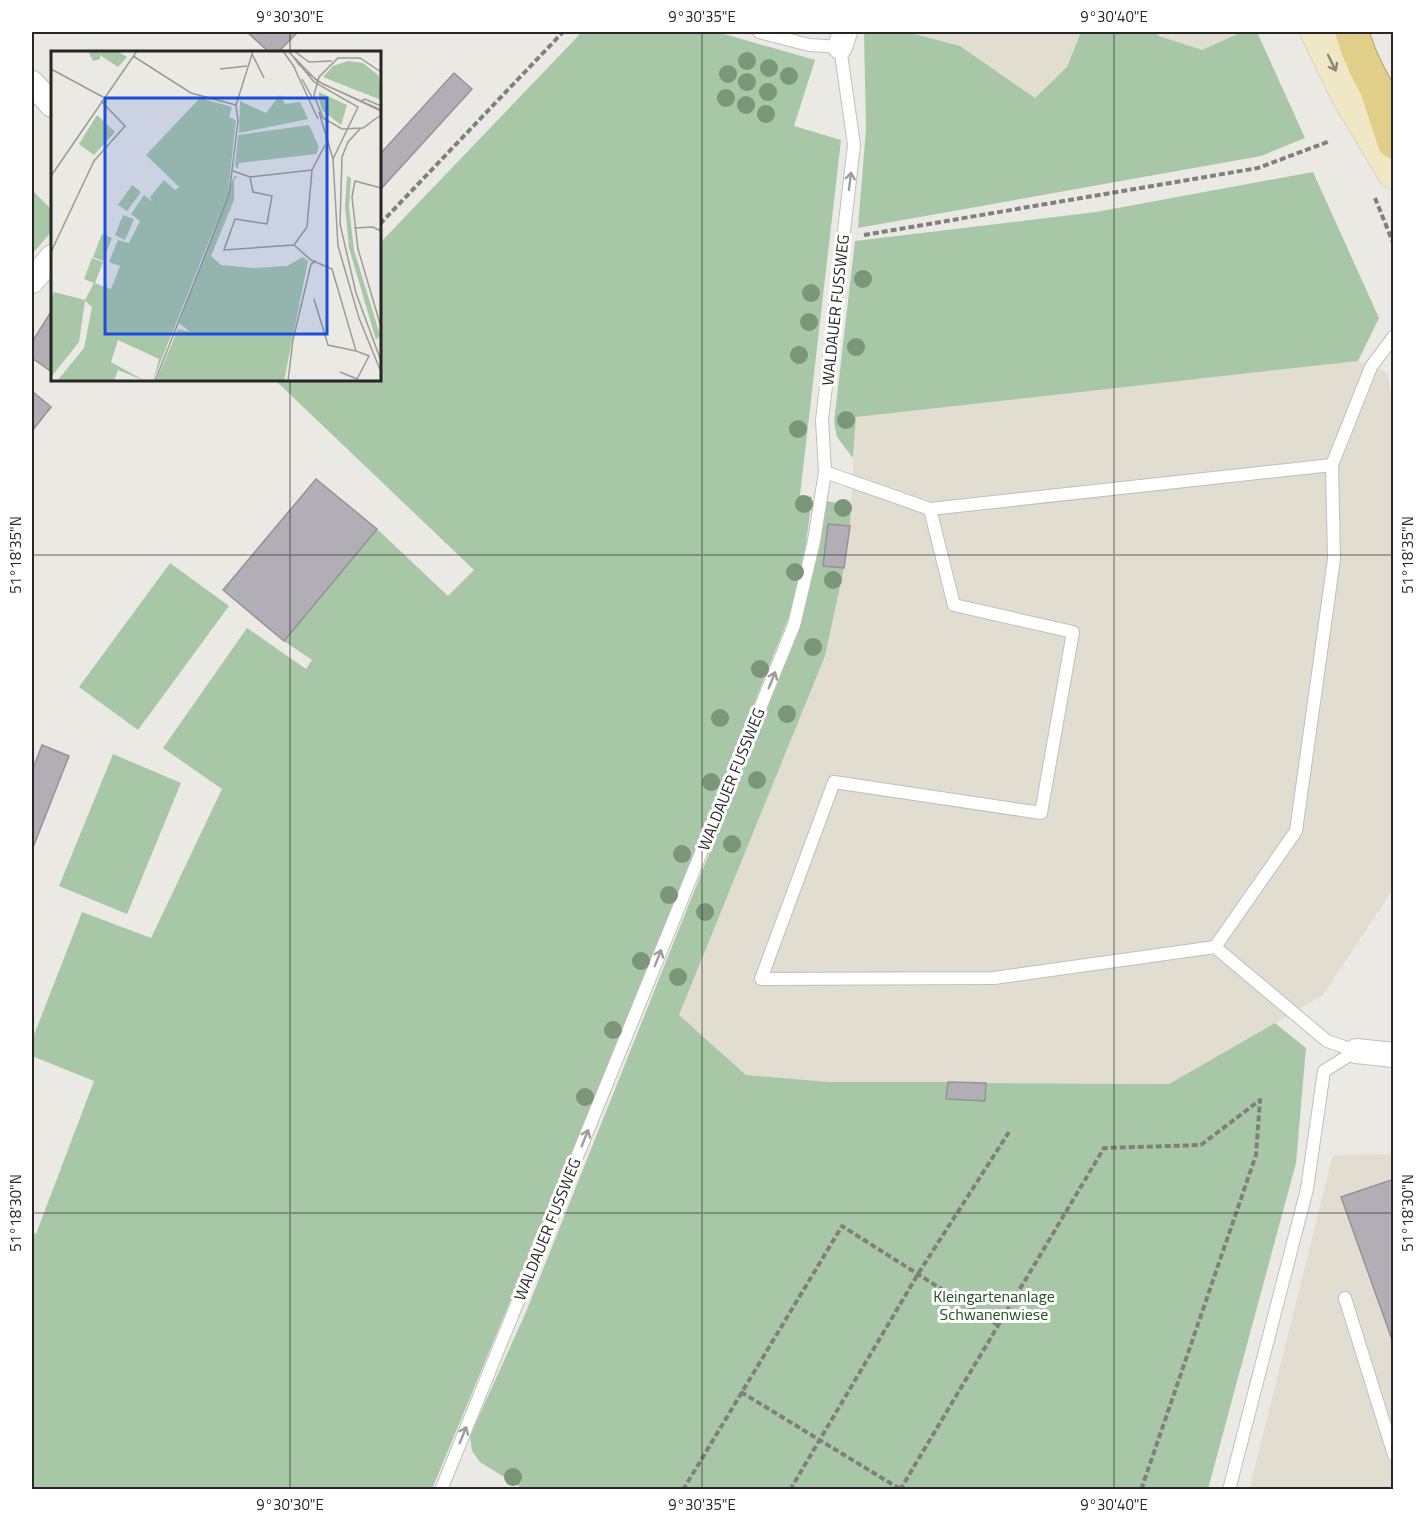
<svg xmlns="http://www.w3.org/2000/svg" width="1425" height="1521" font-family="'Titillium Web',sans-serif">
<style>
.built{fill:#e1ddd0}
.green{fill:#a8c7a6}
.building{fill:#b1afb5;stroke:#949398;stroke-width:1.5}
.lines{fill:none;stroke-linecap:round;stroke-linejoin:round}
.service-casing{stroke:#c1bfba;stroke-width:14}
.minor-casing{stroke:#c1bfba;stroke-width:26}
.secondary-casing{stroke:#c1bfba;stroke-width:34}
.primary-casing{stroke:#927e33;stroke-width:34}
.path{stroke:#81807c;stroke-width:4;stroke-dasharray:6 3;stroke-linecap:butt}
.service{stroke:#fff;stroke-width:12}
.minor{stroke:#fff;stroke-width:24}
.secondary{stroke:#f0e7c4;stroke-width:33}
.primary{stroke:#e0ce89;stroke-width:33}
.tree{fill:#7b9678}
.oneway{stroke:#8b8674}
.oneway2{stroke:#9d9d9c}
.ticks{fill:none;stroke:#262624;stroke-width:1.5;stroke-opacity:0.45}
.labels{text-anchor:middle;stroke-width:6;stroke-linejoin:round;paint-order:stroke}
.street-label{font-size:16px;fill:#262624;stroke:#fff}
.park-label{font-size:16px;fill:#215320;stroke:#fff}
.inset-road{fill:none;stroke:#9c9b97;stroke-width:1.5}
.view{fill:#1d4ed8;fill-opacity:0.15;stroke:#1d4ed8;stroke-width:3}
.inset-edge{fill:none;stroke:#262624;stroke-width:3}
.neatline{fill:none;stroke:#262624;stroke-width:2}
.ticks-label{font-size:15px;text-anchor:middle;fill:#262624}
</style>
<rect width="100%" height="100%" fill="#eae9e3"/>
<path class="built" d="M 907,32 L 1081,32 L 1067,67 L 1035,98 L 960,46 Z
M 1156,32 L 1242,32 L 1202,50 L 1158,36 Z
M 1357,361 L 1388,373 L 1394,419 L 1393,889 L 1323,995 L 1169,1084 L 827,1082 L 746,1075 L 679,1015 L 825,656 L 844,568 L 850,526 L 856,417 Z
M 1393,1154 L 1393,1489 L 1249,1490 L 1333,1155 Z"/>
<path class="green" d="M 582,32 L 717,32 L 815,60 L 794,126 L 841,140 L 800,495 L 812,497 L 806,544 L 790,614 L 635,1001 L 432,1489 L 32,1489 L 32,1232 L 36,1234 L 94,1081 L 32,1056 L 32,1040 L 82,912 L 151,938 L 222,789 L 163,748 L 247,628 L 306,669 L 312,660 L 284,641 L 377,529 L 448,596 L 474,570 L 275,380 L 380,380 L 380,243 Z
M 864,32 L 907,32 L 960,46 L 1035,98 L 1067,67 L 1081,32 L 1156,32 L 1159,36 L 1202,50 L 1242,32 L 1257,32 L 1305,138 L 1261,156 L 858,228 L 866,129 Z
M 1313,172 L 1379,318 L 1358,361 L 856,417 L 853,458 L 837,437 L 834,422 L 855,241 L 1096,212 Z
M 32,190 L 52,210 L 52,231 L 32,254 Z
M 827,501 L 851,506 L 850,526 L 828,524 L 823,566 L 844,568 L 825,656 L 679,1015 L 746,1075 L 828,1082 L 948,1082 L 946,1098 L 986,1083 L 1169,1084 L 1275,1023 L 1306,1048 L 1296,1163 L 1208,1489 L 523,1489 L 480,1462 L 472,1451 L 470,1436 L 526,1312 L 795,639 L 821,539 Z
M 170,563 L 229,606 L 138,730 L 79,687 Z
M 113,754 L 181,783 L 127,914 L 59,886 Z"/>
<path class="building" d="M 247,32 L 298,32 L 278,52 L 269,52 Z
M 454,73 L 472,89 L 380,190 L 380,154 Z
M 52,310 L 52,372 L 32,358 L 32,342 Z
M 32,391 L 51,407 L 32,431 Z
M 316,479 L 377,529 L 284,641 L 223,590 Z
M 828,524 L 850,526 L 844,568 L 823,566 Z
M 42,745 L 69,756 L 32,850 L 32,771 Z
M 948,1082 L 986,1083 L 985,1101 L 946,1099 Z
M 1394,1179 L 1394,1345 L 1341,1197 Z"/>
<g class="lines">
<defs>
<path id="service" d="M 1332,465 L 1371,367 L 1394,336
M 825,472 L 930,509
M 1215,947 L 994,978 L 761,979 L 834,782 L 1041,813 L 1073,632 L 954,605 L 930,509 L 1332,465 L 1334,559 L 1296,831 L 1215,947 L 1327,1041 L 1356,1051
M 1345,1298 L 1394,1455
M 441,1490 L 794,625 L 814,541 L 825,472 L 822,420 L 854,145 L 840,47 L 809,45 L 759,32
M 1229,1490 L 1307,1189 L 1324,1071 L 1356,1051"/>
<path id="minor" d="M 840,47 L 845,32
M 32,83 L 52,105
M 32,281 L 52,257
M 1356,1051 L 1394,1055"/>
<path id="secondary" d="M 1317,32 L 1347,94 L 1394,173"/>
<path id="primary" d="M 1352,32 C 1361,62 1374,88 1394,113
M 1378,93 L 1394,142"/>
</defs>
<use href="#service" class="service-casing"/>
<use href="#minor" class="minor-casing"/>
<use href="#secondary" class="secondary-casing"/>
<use href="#primary" class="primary-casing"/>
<path class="path" d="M 1375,198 L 1394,245
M 380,224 L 563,32
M 864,235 L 1258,168 L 1330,141
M 741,1392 L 900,1489
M 683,1490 L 842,1226 L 998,1325
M 790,1490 L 918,1274 L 1009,1132
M 900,1490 L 1104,1148 L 1201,1145 L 1260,1100 L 1256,1155 L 1141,1490"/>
<use href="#service" class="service"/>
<use href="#minor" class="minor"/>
<use href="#secondary" class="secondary"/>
<use href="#primary" class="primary"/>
</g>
<g class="tree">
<circle cx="747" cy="61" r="9"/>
<circle cx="769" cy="68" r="9"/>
<circle cx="728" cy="74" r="9"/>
<circle cx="789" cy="76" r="9"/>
<circle cx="747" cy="82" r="9"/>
<circle cx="768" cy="92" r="9"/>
<circle cx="726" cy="98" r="9"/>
<circle cx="746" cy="105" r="9"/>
<circle cx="766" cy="114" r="9"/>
<circle cx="863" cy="279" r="9"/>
<circle cx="811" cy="293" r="9"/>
<circle cx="809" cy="322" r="9"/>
<circle cx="856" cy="347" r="9"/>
<circle cx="799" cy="355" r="9"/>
<circle cx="846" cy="420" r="9"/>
<circle cx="798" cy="429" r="9"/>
<circle cx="804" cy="504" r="9"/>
<circle cx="843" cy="508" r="9"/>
<circle cx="795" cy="572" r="9"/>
<circle cx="833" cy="580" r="9"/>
<circle cx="813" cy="647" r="9"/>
<circle cx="760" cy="669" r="9"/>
<circle cx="787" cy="714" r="9"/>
<circle cx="720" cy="718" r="9"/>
<circle cx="757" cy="780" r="9"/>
<circle cx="711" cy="782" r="9"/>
<circle cx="732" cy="844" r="9"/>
<circle cx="682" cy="854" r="9"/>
<circle cx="669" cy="895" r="9"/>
<circle cx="705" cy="912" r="9"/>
<circle cx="641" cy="961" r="9"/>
<circle cx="678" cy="977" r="9"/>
<circle cx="613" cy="1030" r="9"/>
<circle cx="585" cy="1097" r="9"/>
<circle cx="513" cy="1477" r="9"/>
</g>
<defs><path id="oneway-shaft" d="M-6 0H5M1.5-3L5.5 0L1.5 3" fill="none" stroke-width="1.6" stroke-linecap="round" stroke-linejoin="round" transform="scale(1.5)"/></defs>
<use class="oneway" href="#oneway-shaft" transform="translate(1332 63) rotate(64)"/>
<g class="oneway2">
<use href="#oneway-shaft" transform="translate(850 181) rotate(-83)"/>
<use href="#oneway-shaft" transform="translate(772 680) rotate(-68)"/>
<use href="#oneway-shaft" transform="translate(658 958) rotate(-68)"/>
<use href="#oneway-shaft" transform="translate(585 1138) rotate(-68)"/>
<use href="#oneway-shaft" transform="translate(463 1435) rotate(-68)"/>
</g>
<path class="ticks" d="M 290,32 L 290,52M 702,32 L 702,1490M 1114,32 L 1114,1490M 290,380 L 290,1490M 32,555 L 1394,555M 32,1213 L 1394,1213"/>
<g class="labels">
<g class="street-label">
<text transform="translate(835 310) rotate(-84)" y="6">WALDAUER FUSSWEG</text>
<text transform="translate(731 779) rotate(-68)" y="6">WALDAUER FUSSWEG</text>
<text transform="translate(547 1229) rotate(-68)" y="6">WALDAUER FUSSWEG</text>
</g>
<g class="park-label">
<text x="994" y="1302">Kleingartenanlage<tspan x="994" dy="18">Schwanenwiese</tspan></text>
</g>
</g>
<g transform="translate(51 51)">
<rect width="330" height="330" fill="#eae9e3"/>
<path d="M 37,0 L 66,0 L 76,6 L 67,16 L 49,4 L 49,8 L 42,10 ZM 297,10 L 312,12 L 328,25 L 330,49 L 272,26 L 282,15 ZM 268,37 L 268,41 L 296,54 L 290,74 L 271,59 L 268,48 ZM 229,44 L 234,53 L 249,51 L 257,68 L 188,82 L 189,50 L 215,62 ZM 145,46 L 181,56 L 178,66 L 185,69 L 177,142 L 102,330 L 108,308 L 67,289 L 60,311 L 94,330 L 67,319 L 63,330 L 6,330 L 33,297 L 41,256 L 34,250 L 28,291 L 0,326 L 1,245 L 3,241 L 34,249 L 43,232 L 33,228 L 41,207 L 52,211 L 44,232 L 60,238 L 69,215 L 58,211 L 67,189 L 78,192 L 89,170 L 80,163 L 93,144 L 102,151 L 99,146 L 113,129 L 124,139 L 128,136 L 95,104 L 147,49 ZM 46,64 L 64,81 L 43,104 L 28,93 ZM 258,74 L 268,96 L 265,103 L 188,112 L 187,118 L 184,115 L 187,84 ZM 183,125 L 186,125 L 183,129 L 183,149 L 160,205 L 170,214 L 202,217 L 236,215 L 252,206 L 257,210 L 233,330 L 105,330 L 127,278 L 139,281 L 128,272 ZM 296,125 L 300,127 L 298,156 L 303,199 L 329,284 L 325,289 L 298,197 L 294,155 ZM 81,134 L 90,141 L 76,160 L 67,154 ZM 72,164 L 83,168 L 74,189 L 64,184 ZM 51,183 L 61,187 L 52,210 L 42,206 Z" fill="#a8c7a6"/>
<path class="inset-road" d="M 232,0 L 244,17M 237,0 L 266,30 L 330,60M 238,0 L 249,15M 243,0 L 258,11 L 281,10M 201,3 L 213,27M 82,5 L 140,42 L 185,54M 242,14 L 267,68M 249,14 L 263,31 L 307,56 L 282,108M 0,18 L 52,46M 169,18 L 196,15M 255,21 L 272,33 L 330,59M 330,21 L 309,7 L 287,7 L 268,26 L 263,44 L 272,67 L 291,78 L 312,77 L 330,64M 251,28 L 262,48M 310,50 L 314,48 L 330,55M 268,61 L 282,108 L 287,195 L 308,267 L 330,321M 309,78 L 297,91 L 291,106 L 289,173 L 305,242 L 330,310M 261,119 L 274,94M 182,120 L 199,126M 0,125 L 86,0M 330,137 L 304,130 L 301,146 L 307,198 L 330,276M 303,177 L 322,176 L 330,180M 243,194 L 173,199 L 184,168 L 216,173 L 221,145 L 202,141 L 199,126 L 261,119 L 256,176 L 243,194 L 260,209 L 281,218 L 305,300 L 318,305 L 306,328 L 289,321M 0,201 L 43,110 L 74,75 L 50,50M 263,248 L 277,294 L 305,300M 104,330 L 178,144 L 187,70 L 185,54 L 202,0M 237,330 L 242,289 L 260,213 L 265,210"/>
<path class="view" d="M 54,47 L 276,47 L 276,283 L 54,283 Z"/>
<rect width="330" height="330" class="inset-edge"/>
</g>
<rect width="1425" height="1521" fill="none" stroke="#ffffff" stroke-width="66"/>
<rect x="33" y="33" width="1359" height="1455" class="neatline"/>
<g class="ticks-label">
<text x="290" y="22">9°30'30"E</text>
<text x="702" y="22">9°30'35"E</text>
<text x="1114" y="22">9°30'40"E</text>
<text transform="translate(16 555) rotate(-90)" y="5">51°18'35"N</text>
<text transform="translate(1408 555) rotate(-90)" y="5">51°18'35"N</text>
<text transform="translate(16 1213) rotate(-90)" y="5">51°18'30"N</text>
<text transform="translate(1408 1213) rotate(-90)" y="5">51°18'30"N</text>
<text x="290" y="1510">9°30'30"E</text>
<text x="702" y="1510">9°30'35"E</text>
<text x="1114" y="1510">9°30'40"E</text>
</g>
</svg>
